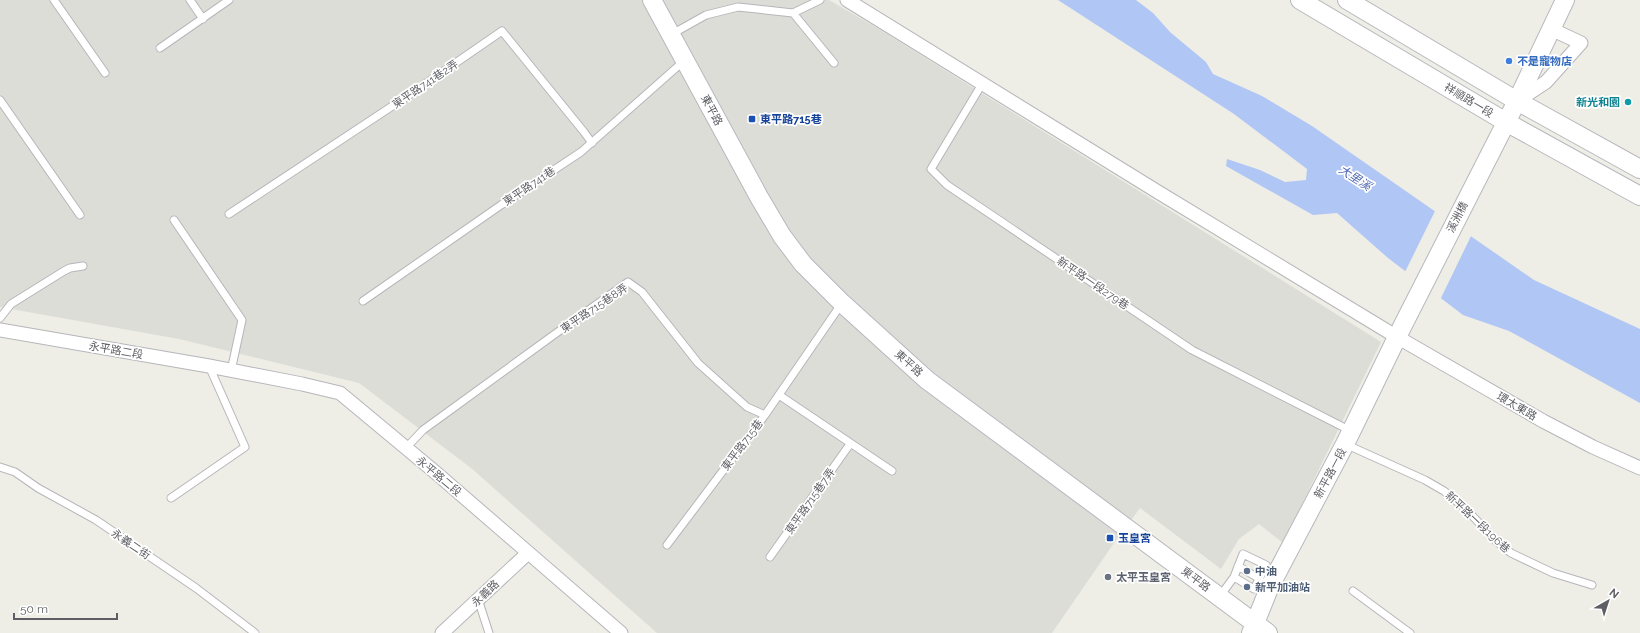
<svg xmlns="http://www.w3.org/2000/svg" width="1640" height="633" font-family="Raleway,'Noto Sans TC',sans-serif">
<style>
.industrial{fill:#ddddd8}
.water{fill:#b0c6f4}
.pier{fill:#eeeee6}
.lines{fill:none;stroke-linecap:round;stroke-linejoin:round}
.lane-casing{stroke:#b6b6bb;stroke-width:9}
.street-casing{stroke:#b6b6bb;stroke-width:15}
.secondary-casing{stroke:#b7b8be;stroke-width:20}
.lane{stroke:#fff;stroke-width:7}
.street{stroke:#fff;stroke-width:13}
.secondary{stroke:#fff;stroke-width:18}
.shop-dot{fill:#3f7fe0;stroke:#fff;stroke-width:1.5}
.culture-dot{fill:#0f9aa8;stroke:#fff;stroke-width:1.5}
.transit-dot{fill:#1a4fb4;stroke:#fff;stroke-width:1.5}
.service-dot{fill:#5c6f8a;stroke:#fff;stroke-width:1.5}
.worship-dot{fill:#6b7280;stroke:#fff;stroke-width:1.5}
.labels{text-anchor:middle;stroke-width:3.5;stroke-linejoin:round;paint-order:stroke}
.shop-label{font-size:11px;font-weight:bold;fill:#366cbe;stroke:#fff;text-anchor:start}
.street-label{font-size:11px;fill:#5e5f64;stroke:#fff}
.culture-label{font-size:11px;font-weight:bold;fill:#0d838f;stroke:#fff;text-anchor:end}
.transit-label{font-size:11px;font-weight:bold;fill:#164399;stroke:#fff;text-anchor:start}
.service-label{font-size:11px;font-weight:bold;fill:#4e5e75;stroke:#fff;text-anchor:start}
.worship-label{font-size:11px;font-weight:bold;fill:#5b616d;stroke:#fff;text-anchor:start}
.water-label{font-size:12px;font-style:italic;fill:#556db5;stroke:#fff}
</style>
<rect width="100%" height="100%" fill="#eeeee6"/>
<path class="industrial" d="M 0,0 L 829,0 L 879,29 L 1381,342 L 1283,543 L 1259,524 L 1239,539 L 1221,569 L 1140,508 L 1114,543 L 1052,633 L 657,633 L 471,468 L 359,383 L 179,339 L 0,307 Z"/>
<path class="water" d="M 1058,0 L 1136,0 L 1153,13 L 1170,32 L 1206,62 L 1213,74 L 1262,96 L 1312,126 L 1534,280 L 1640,329 L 1640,403 L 1509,331 L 1463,315 L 1388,258 L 1337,213 L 1313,215 L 1226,166 L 1227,159 L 1260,170 L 1285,182 L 1306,180 L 1307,169 L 1234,114 Z"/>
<path class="pier" d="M 1436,209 L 1472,234 L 1440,300 L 1405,272 Z"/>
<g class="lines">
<defs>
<path id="lane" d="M 54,0 L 105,73
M 190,0 L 203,19
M 793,13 L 834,63
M 672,34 L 706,15 L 738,7 L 793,13 L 820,0
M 160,48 L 229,0
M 982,84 L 931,169 L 947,185 L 1192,350 L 1351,431
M 0,100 L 80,215
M 229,214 L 412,93 L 502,31 L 584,132 L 592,143
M 174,220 L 242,320 L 231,371
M 363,301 L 501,205 L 581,152 L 685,60
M 0,318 L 11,304 L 64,271 L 70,268 L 83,266
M 779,395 L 892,471
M 1345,444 L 1425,480 L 1444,491 L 1466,509 L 1496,541 L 1511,553 L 1553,573 L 1592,585
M 406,448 L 423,430 L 555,334 L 628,282 L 642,292 L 698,363 L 747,407 L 765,415
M 0,467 L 15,472 L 38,488 L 96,520 L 196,588 L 255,633
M 171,498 L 245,447 L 209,366
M 667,545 L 765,415 L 842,303
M 770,557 L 850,444
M 1238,566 L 1260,579
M 1353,591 L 1410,633
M 1220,596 L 1234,577 L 1254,589 L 1266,565 L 1243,554 L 1234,577
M 478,599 L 489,633"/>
<path id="street" d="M 847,0 L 1158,192 L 1397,337 L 1543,421 L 1593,447 L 1640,468
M 1517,101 L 1546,82 L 1581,43 L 1551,29
M 0,330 L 209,366 L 302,384 L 340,393 L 435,472 L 621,633
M 442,633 L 528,553"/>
<path id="secondary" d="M 652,0 L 759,197 L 782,236 L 803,264 L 842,303 L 927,380 L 1268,633
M 1300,0 L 1506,122 L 1640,196
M 1347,0 L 1517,101 L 1640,169
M 1251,633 L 1270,586 L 1345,444 L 1403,325 L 1517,101 L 1565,0"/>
</defs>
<use href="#lane" class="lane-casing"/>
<use href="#street" class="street-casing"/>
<use href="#secondary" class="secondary-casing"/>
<use href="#lane" class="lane"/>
<use href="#street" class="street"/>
<use href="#secondary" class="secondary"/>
</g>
<circle class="shop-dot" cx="1509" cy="61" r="4"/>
<circle class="culture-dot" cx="1628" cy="102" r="4"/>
<g class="transit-dot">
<rect x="748" y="115" width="8" height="8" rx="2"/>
<rect x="1106" y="534" width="8" height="8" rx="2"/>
</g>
<g class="service-dot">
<circle cx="1247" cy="571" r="4"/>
<circle cx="1247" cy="587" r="4"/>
</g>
<circle class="worship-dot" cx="1108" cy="577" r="4"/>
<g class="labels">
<g class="shop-label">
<text x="1517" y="65">不是寵物店</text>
</g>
<g class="street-label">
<text transform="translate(425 84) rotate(-34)" y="4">東平路741巷2弄</text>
<text transform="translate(1469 100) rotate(31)" y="4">祥順路一段</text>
<text transform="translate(712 110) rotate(62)" y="4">東平路</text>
<text transform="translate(529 186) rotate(-34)" y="4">東平路741巷</text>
<text transform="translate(1457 217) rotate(-63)" y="4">溪洲橋</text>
<text transform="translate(1093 283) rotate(34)" y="4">新平路一段279巷</text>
<text transform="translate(594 308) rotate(-34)" y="4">東平路715巷8弄</text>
<text transform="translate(116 350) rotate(10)" y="4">永平路二段</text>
<text transform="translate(909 363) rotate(42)" y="4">東平路</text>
<text transform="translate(1517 406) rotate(30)" y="4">環太東路</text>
<text transform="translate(742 445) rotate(-53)" y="4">東平路715巷</text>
<text transform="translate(1330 473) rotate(-62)" y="4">新平路一段</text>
<text transform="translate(439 476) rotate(40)" y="4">永平路二段</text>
<text transform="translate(810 501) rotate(-55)" y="4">東平路715巷7弄</text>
<text transform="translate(1478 522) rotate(43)" y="4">新平路一段196巷</text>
<text transform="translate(131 544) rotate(34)" y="4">永義二街</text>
<text transform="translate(1196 579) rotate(37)" y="4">東平路</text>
<text transform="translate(485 593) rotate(-43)" y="4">永義路</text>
</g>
<g class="culture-label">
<text x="1620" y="106">新光和園</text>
</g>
<g class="transit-label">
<text x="760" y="123">東平路715巷</text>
<text x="1118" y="542">玉皇宮</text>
</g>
<g class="service-label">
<text x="1255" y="575">中油</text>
<text x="1255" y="591">新平加油站</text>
</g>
<g class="worship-label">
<text x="1116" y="581">太平玉皇宮</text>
</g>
<g class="water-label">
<text transform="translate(1355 178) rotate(33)" y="4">大里溪</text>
</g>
</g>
<g transform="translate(1608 601) rotate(39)" stroke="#ffffff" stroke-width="3" paint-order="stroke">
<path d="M0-3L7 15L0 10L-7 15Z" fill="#5e5f64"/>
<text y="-6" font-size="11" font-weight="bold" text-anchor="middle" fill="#5e5f64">N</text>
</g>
<path d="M14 613v6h103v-6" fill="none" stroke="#5e5f64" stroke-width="2"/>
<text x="20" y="613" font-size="12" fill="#5e5f64" stroke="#ffffff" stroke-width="3" paint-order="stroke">50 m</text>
</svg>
